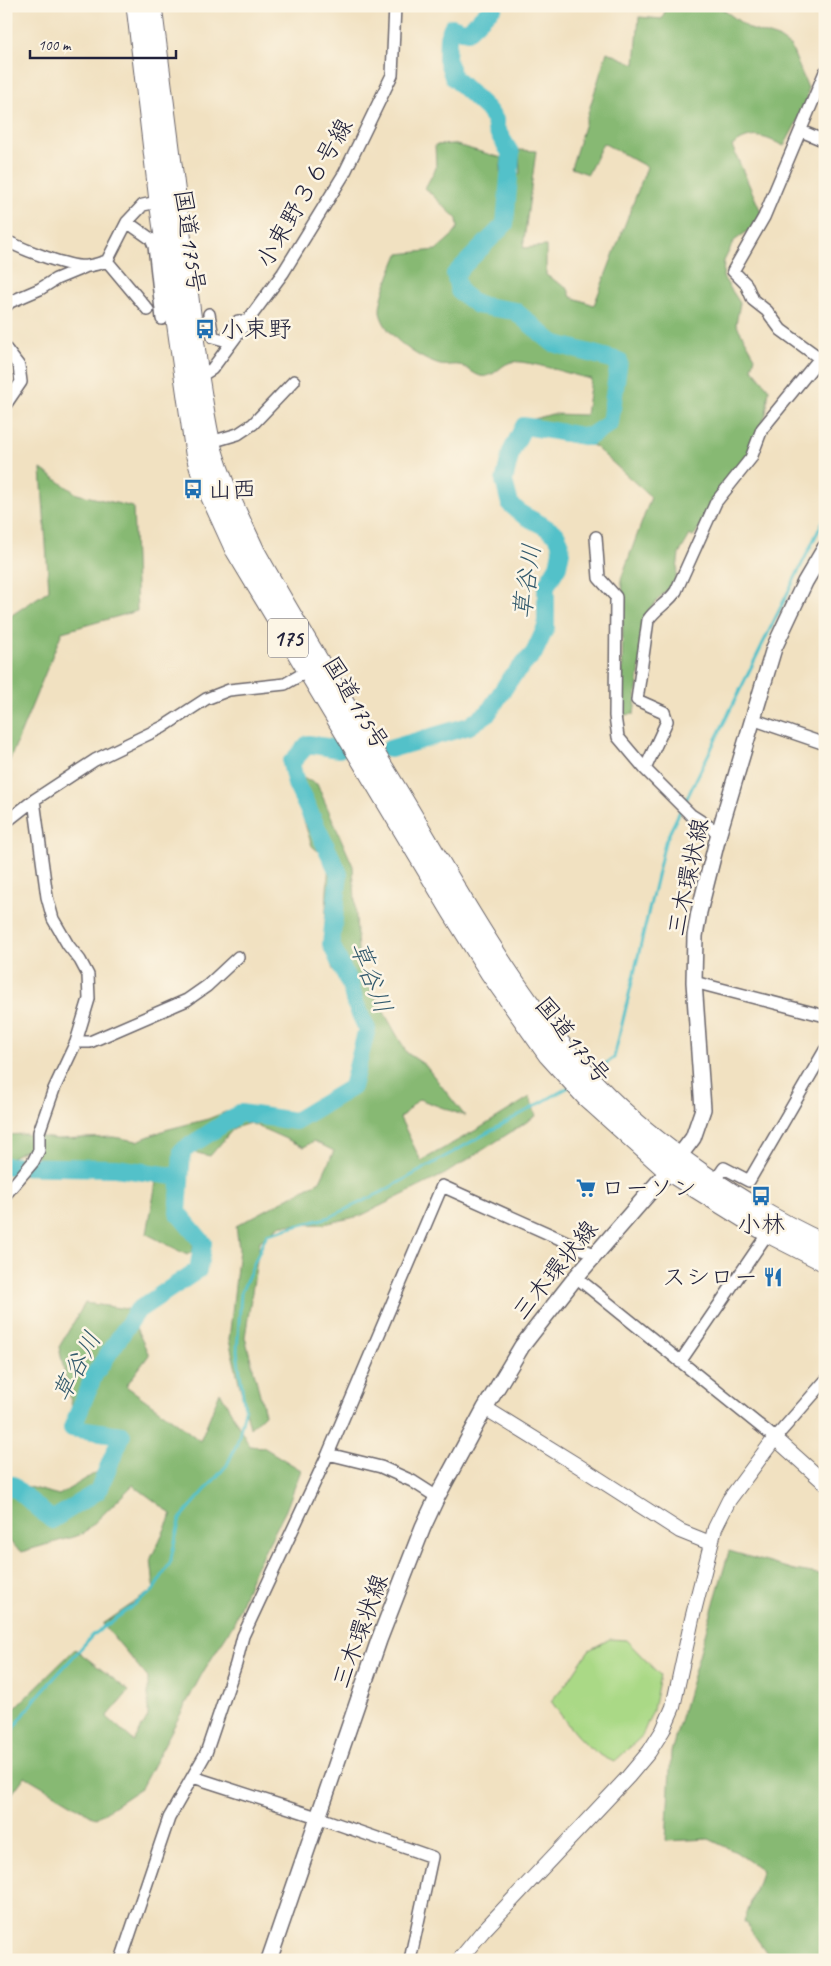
<svg xmlns="http://www.w3.org/2000/svg" width="831" height="1966" font-family="Caveat,'Klee One',sans-serif">
<style>
.green{fill:#aad986;stroke:#667e60}
.forest{fill:#87b973;stroke:#546e57}
.lines{fill:none;stroke-linecap:round;stroke-linejoin:round}
.stream{stroke:#53c1c9;stroke-width:3}
.river{stroke:#53c1c9;stroke-width:18}
.minor-casing{stroke:#6a656a;stroke-width:14}
.tertiary-casing{stroke:#6a656a;stroke-width:16}
.secondary-casing{stroke:#6a656a;stroke-width:18}
.trunk-casing{stroke:#6a656a;stroke-width:21}
.minor{stroke:#fff;stroke-width:11}
.tertiary{stroke:#fff;stroke-width:14}
.secondary{stroke:#fff;stroke-width:15}
.trunk{stroke:#fff;stroke-width:19}
.labels{text-anchor:middle;stroke-width:5;stroke-linejoin:round;paint-order:stroke}
.shield{fill:#fcf5e5;stroke:#63616e;stroke-width:1}
.shield-label{font-size:22px;font-weight:bold;fill:#22223b}
.street-label{font-size:24px;fill:#22223b;stroke:#fcf5e5}
.poi-label{font-size:24px;fill:#22223b;stroke:#fcf5e5;text-anchor:start}
.water-label{font-size:25px;font-style:italic;fill:#335a6d;stroke:#fcf5e5}
</style>
<rect width="100%" height="100%" fill="#fcf5e5"/>
<filter id="ink" filterUnits="userSpaceOnUse"><feTurbulence type="fractalNoise" baseFrequency=".02" numOctaves="2"/><feDisplacementMap in="SourceGraphic" scale="10" xChannelSelector="R" yChannelSelector="G"/><feConvolveMatrix kernelMatrix="1 2 1 2 8 2 1 2 1" color-interpolation-filters="sRGB"/></filter>
<filter id="wash" filterUnits="userSpaceOnUse"><feTurbulence type="fractalNoise" baseFrequency=".0096" numOctaves="4" result="noise"/><feDisplacementMap in="SourceGraphic" scale="20" xChannelSelector="R" yChannelSelector="G"/><feGaussianBlur stdDeviation="1.12" result="paint"/><feColorMatrix in="noise" values="0 0 0 0 0 0 0 0 0 0 0 0 0 0 0 0 0 1.4 0 .05"/><feComposite in="paint" operator="in"/></filter>
<g filter="url(#wash)">
<rect width="100%" height="100%" fill="#f1e1c1"/>
<path class="green" d="M 610,1639 L 626,1640 L 660,1675 L 653,1710 L 642,1736 L 614,1762 C 581,1747 571,1729 551,1701 L 569,1680 L 589,1650 Z"/>
<path class="forest" d="M 667,6 L 718,6 L 750,29 L 778,38 L 791,47 L 808,88 L 807,103 L 784,146 C 763,136 752,131 732,146 L 761,212 L 756,225 L 734,241 L 724,261 L 723,277 L 740,303 L 736,324 L 755,357 L 752,368 L 769,389 L 766,414 L 747,457 L 693,537 L 690,535 L 679,554 L 676,577 L 673,583 L 647,612 L 634,714 L 622,715 L 623,592 L 621,579 L 651,497 L 594,446 L 515,432 L 520,423 L 552,414 L 586,415 L 591,379 C 568,374 544,365 521,362 C 503,359 500,373 487,376 C 477,379 469,367 459,365 C 452,364 444,367 437,364 C 416,357 384,335 380,312 C 379,299 393,266 398,254 L 436,250 L 454,234 L 458,227 L 457,219 L 425,188 L 436,168 L 435,145 L 453,144 L 502,158 L 500,173 L 520,174 L 519,150 L 536,151 L 523,248 L 546,246 L 546,275 L 568,289 L 571,297 L 594,305 L 647,167 L 603,143 L 588,174 L 571,168 L 607,52 L 635,64 L 639,17 L 662,19 Z
M 41,469 L 77,494 L 133,507 L 137,611 L 62,632 L 6,769 L 6,619 L 49,590 Z
M 300,777 L 317,784 L 353,866 L 359,968 L 407,1053 L 425,1065 L 465,1116 L 419,1099 L 400,1118 L 421,1161 L 480,1128 L 530,1097 L 536,1116 L 445,1174 L 360,1216 L 324,1224 L 281,1225 L 260,1241 L 245,1337 L 265,1414 L 250,1428 L 229,1340 L 239,1249 L 236,1226 L 320,1181 L 334,1151 L 314,1141 L 304,1147 L 250,1123 L 234,1128 L 210,1156 L 184,1150 L 179,1194 L 173,1206 L 180,1226 L 193,1244 L 193,1251 L 187,1255 L 147,1234 L 156,1182 L 46,1163 L 27,1149 L 6,1160 L 6,1135 L 25,1134 L 56,1139 L 113,1137 L 137,1141 L 165,1130 L 208,1119 L 243,1105 L 285,1124 L 313,1117 L 347,1097 L 368,1021 L 361,994 L 333,970 L 324,940 L 329,860 L 312,846 L 293,786 Z
M 85,1303 L 127,1309 L 149,1355 L 126,1386 L 176,1422 L 200,1441 L 220,1392 L 250,1446 L 263,1447 L 301,1470 L 286,1510 L 252,1575 L 233,1625 L 203,1672 L 141,1788 L 96,1818 L 25,1776 L 6,1802 L 6,1717 L 75,1649 L 129,1691 L 107,1717 L 134,1741 L 148,1717 L 148,1678 L 103,1624 L 154,1589 L 151,1558 L 172,1514 L 133,1485 L 83,1534 L 21,1552 L 6,1538 L 6,1481 L 59,1495 L 102,1469 L 122,1428 L 76,1425 L 59,1347 Z
M 729,1551 L 794,1570 L 825,1575 L 825,1960 L 772,1960 L 744,1921 L 762,1870 L 736,1852 L 709,1839 L 666,1841 L 671,1752 Z"/>
<g class="lines">
<path class="stream" d="M 684,804 L 825,517
M 593,1072 L 614,1058 L 665,842 L 681,809
M 6,1739 L 36,1698 L 92,1636 L 153,1591 L 170,1563 L 180,1519 L 227,1465 L 237,1444 L 245,1410 L 237,1351 L 241,1293 L 267,1234 L 330,1217 L 382,1192 L 569,1087"/>
<path class="river" d="M 390,749 L 469,726 L 488,713 L 510,679 L 534,653 L 546,627 L 546,586 L 558,566 L 561,551 L 560,542 L 556,534 L 542,525 L 523,515 L 510,504 L 504,481 L 511,452 L 524,426 L 589,437 L 610,423 L 619,361 L 553,343 L 515,311 L 477,305 L 459,291 L 455,274 L 505,224 L 511,154 L 496,129 L 495,120 L 487,109 L 453,77 L 447,59 L 448,37 L 452,27 L 467,32 L 494,6
M 6,1166 L 116,1168 L 180,1177
M 6,1488 L 12,1485 L 52,1520 L 98,1491 L 122,1435 L 72,1428 L 94,1375 L 138,1310 L 198,1270 L 203,1243 L 178,1213 L 182,1151 L 240,1113 L 295,1121 L 352,1087 L 367,1029 L 355,1003 L 351,987 L 331,944 L 339,874 L 296,784 L 291,763 L 308,744 L 339,749"/>
</g>
</g>
<g filter="url(#ink)">
<g class="lines">
<defs>
<path id="minor" d="M 825,72 L 764,217 L 733,271 L 746,284 L 753,300 L 767,311 L 781,330 L 825,362
M 801,131 L 825,141
M 6,241 C 23,249 71,269 88,266 C 94,265 101,263 107,261 L 148,310
M 107,261 L 127,222
M 6,306 L 10,302 L 40,289 L 56,279 L 85,267
M 209,314 L 213,337 L 224,340 L 238,321 L 248,321
M 162,319 L 154,246 L 151,239 L 127,222 L 143,205 L 163,201
M 6,349 L 19,366 L 21,382 L 6,404
M 199,377 L 212,369 L 283,273 L 344,174 L 392,75 L 395,6
M 211,442 L 238,434 L 253,424 L 294,381
M 596,537 L 599,578 L 616,597 L 615,716 L 618,737 L 645,769 L 691,815 L 719,833
M 752,719 L 825,744
M 645,769 L 667,721 L 664,712 L 637,700 L 648,620 C 656,608 668,603 676,591 L 716,502 L 751,458 L 762,429 L 820,358
M 6,822 L 34,800 L 95,760 L 163,727 L 206,699 L 229,690 L 285,684 L 311,669
M 694,982 L 825,1016
M 76,1042 L 90,1042 L 187,1000 L 207,986 L 238,957
M 715,1181 L 724,1168 L 749,1181 L 825,1050
M 6,1194 L 33,1162 L 39,1150 L 39,1132 L 54,1089 L 76,1042 L 89,999 L 88,975 L 80,960 L 68,945 L 53,919 L 47,897 L 34,800
M 576,1277 L 775,1438 L 825,1381
M 680,1362 L 768,1233
M 328,1454 L 381,1467 L 412,1481 L 437,1497
M 193,1777 L 317,1817 L 432,1857 L 410,1960
M 121,1960 L 169,1818 L 206,1753 L 236,1664 L 243,1636 L 328,1454 L 442,1186 L 596,1255"/>
<path id="tertiary" d="M 485,1408 L 577,1465 L 680,1531 L 710,1543
M 459,1960 L 483,1931 L 628,1777 L 649,1752 L 663,1730 L 673,1707 L 692,1619 L 715,1528 L 729,1500 L 775,1438 L 825,1483"/>
<path id="secondary" d="M 269,1960 L 379,1640 L 423,1527 L 437,1497 L 485,1408 L 522,1346 L 576,1277 L 668,1171 L 693,1138 L 703,1109 L 694,982 L 695,936 L 699,912 L 719,833 L 774,648 L 805,582 L 825,548"/>
<path id="trunk" d="M 136,6 L 159,201 L 195,453 L 203,480 L 234,548 L 452,912 L 490,973 L 548,1055 L 586,1097 L 668,1171 L 768,1233 L 825,1262
M 152,6 L 199,377 C 203,400 206,425 212,448 C 222,484 240,518 255,551 C 301,634 352,715 401,796 C 460,895 517,1000 596,1085 C 654,1146 748,1209 825,1244"/>
</defs>
<use href="#minor" class="minor-casing"/>
<use href="#tertiary" class="tertiary-casing"/>
<use href="#secondary" class="secondary-casing"/>
<use href="#trunk" class="trunk-casing"/>
<use href="#minor" class="minor"/>
<use href="#tertiary" class="tertiary"/>
<use href="#secondary" class="secondary"/>
<use href="#trunk" class="trunk"/>
</g>
</g>
<defs>
<symbol id="bus-bare" viewBox="-9 -9 18 18"><path d="M-5-6H5V4H4V6H2V4H-2V6H-4V4H-5ZM-3.5-4V0h7V-4ZM-3.5 1.2v1.5H-2V1.2ZM2 1.2v1.5H3.5V1.2Z" fill="#1f6fb2" stroke="#fcf5e5" stroke-width="2.5" paint-order="stroke"/></symbol>
<symbol id="supermarket-bare" viewBox="-9 -9 18 18"><path d="M-6-5.5h2.5l.6 2H6L4.5 2H-2.5L-4.4-4H-6ZM-1.5 3.2a1.3 1.3 0 1 0 .1 0ZM3 3.2a1.3 1.3 0 1 0 .1 0Z" fill="#1f6fb2" stroke="#fcf5e5" stroke-width="2.5" paint-order="stroke"/></symbol>
<symbol id="restaurant-bare" viewBox="-9 -9 18 18"><path d="M-5-6h1v4h1v-4h1v4h1v-4h1v5L-1.5 .5V6h-2V.5L-5-1ZM5-6V6H3V1.5H1.5Q1.5-4 5-6Z" fill="#1f6fb2" stroke="#fcf5e5" stroke-width="2.5" paint-order="stroke"/></symbol>
</defs>
<g fill-rule="evenodd">
<use href="#bus-bare" x="191" y="315" width="28" height="28"/>
<use href="#bus-bare" x="179" y="475" width="28" height="28"/>
<use href="#supermarket-bare" x="572" y="1174" width="28" height="28"/>
<use href="#bus-bare" x="747" y="1182" width="28" height="28"/>
<use href="#restaurant-bare" x="759" y="1263" width="28" height="28"/>
</g>
<g class="labels">
<rect class="shield" x="268" y="618.5" width="40" height="39" rx="4"/>
<g class="shield-label">
<text x="288" y="646">175</text>
</g>
<g class="street-label">
<text transform="translate(304 193) rotate(-60)" y="8">小束野３６号線</text>
<text transform="translate(190 241) rotate(82)" y="8">国道175号</text>
<text transform="translate(356 703) rotate(59)" y="8">国道175号</text>
<text transform="translate(688 877) rotate(-78)" y="8">三木環状線</text>
<text transform="translate(573 1040) rotate(51)" y="8">国道175号</text>
<text transform="translate(555 1270) rotate(-51)" y="8">三木環状線</text>
<text transform="translate(360 1631) rotate(-70)" y="8">三木環状線</text>
</g>
<g class="poi-label">
<text x="220" y="337">小束野</text>
<text x="208" y="497">山西</text>
<text x="601" y="1196">ローソン</text>
<text x="761" y="1232" text-anchor="middle">小林</text>
<text x="758" y="1285" text-anchor="end">スシロー</text>
</g>
<g class="water-label">
<text transform="translate(526 581) rotate(-82)" y="9">草谷川</text>
<text transform="translate(372 977) rotate(69)" y="9">草谷川</text>
<text transform="translate(76 1366) rotate(-62)" y="9">草谷川</text>
</g>
</g>
<rect width="831" height="1966" fill="none" stroke="#fcf5e5" stroke-width="25"/>
<path d="M30 50v8h146v-8" fill="none" stroke="#22223b" stroke-width="2.5"/>
<text x="38" y="50" font-size="15" fill="#22223b" stroke="#fcf5e5" stroke-width="4" paint-order="stroke">100 m</text>
</svg>
